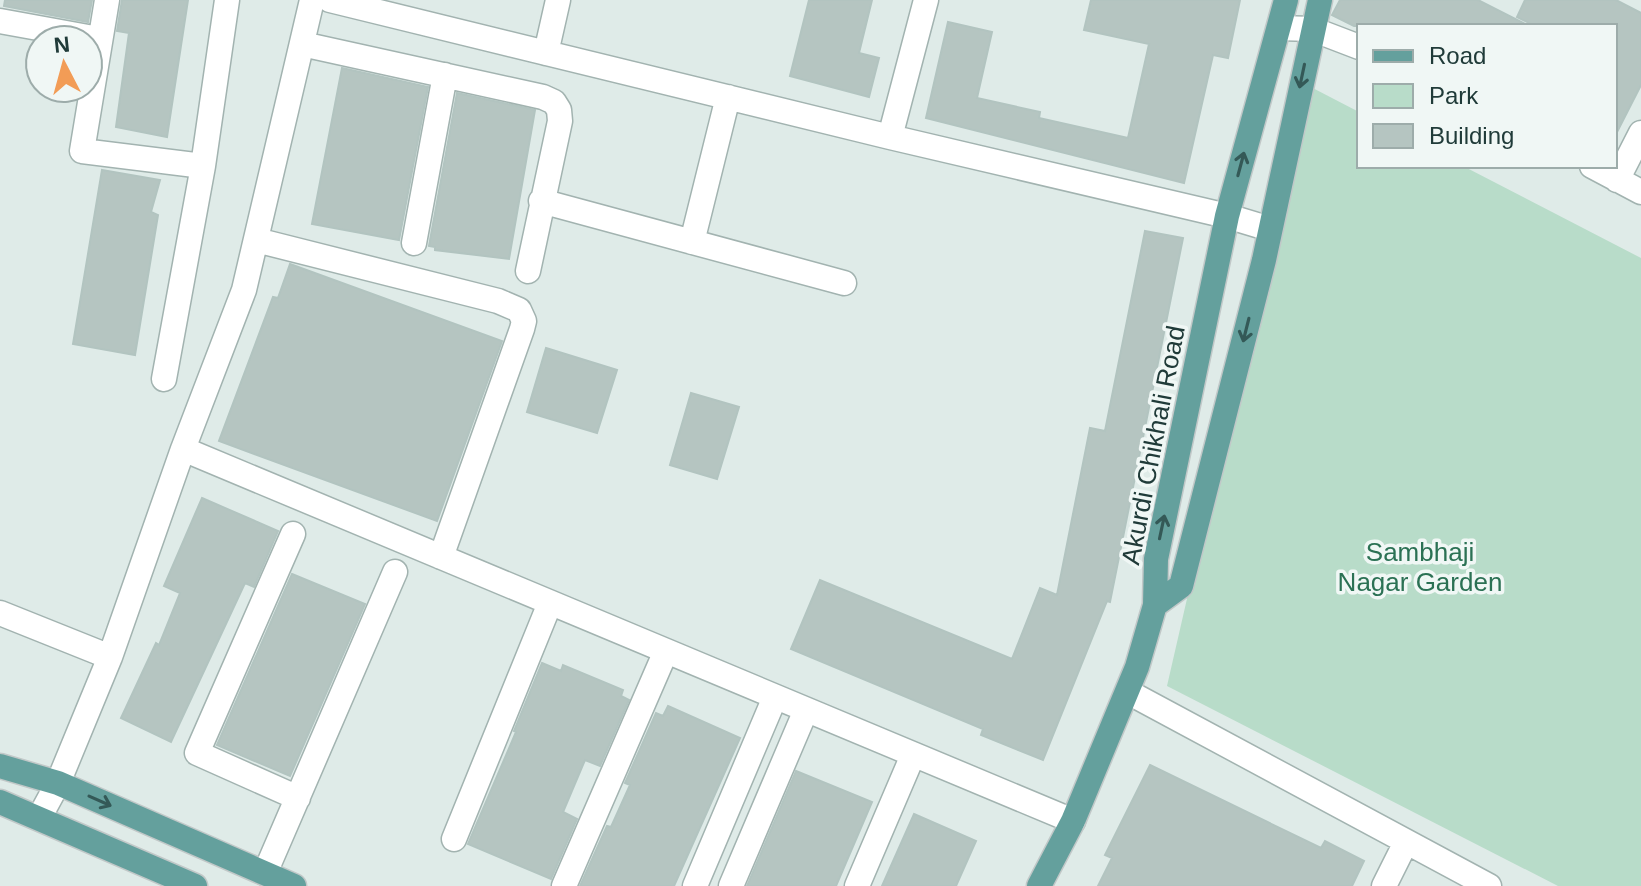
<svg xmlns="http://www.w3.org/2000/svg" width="1641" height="886" font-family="Helvetica,sans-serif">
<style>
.green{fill:#b8dcc9}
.building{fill:#b5c5c1;stroke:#b2c4c0;stroke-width:2}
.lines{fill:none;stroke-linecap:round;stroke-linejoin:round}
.minor-casing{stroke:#a2b3b0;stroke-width:27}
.major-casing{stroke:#c1c8c8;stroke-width:27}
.minor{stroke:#fff;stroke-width:24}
.major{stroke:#64a09d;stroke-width:24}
.oneway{stroke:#345957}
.labels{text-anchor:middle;stroke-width:7;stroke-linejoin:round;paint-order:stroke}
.street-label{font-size:26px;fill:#203b39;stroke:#f0f7f5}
.park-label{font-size:26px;fill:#2b7154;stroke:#f0f7f5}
</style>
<rect width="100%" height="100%" fill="#dfebe8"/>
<path class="green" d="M 1305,84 L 1359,112 L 1359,166 L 1463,166 L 1641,258 L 1641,886 L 1558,886 L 1167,686 Z"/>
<path class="building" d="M 5,0 L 92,0 L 88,22 L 4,6 Z
M 122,0 L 188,0 L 167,137 L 116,127 L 129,33 L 117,31 Z
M 809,0 L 872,0 L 859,53 L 879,58 L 869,97 L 790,76 Z
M 1091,0 L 1240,0 L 1228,58 L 1213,55 L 1184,183 L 926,118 L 948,22 L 992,32 L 977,98 L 1040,112 L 1039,118 L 1128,138 L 1149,44 L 1084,30 Z
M 1340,0 L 1478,0 L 1529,26 L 1354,26 L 1332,15 Z
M 1525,0 L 1616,0 L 1641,13 L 1641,85 L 1615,136 L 1615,26 L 1535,26 L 1517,17 Z
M 342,68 L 428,87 L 399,240 L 312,224 Z
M 457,93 L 535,110 L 509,259 L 435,250 L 435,247 L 429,246 Z
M 102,170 L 160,180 L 151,212 L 158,215 L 135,355 L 73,344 Z
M 1145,231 L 1183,238 L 1110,602 L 1107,601 L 1043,760 L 981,735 L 983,729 L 791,649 L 820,580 L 1012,659 L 1040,588 L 1057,595 L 1090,428 L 1105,431 Z
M 290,264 L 502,341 L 437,521 L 219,441 L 273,297 L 278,298 Z
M 546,348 L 617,370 L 597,433 L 527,412 Z
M 691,393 L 739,407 L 717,479 L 670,465 Z
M 202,498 L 278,531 L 254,587 L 245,583 L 171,742 L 121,718 L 156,643 L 159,645 L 180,593 L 164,586 Z
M 292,574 L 365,604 L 290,776 L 217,745 Z
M 542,663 L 561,671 L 563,665 L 623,690 L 621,696 L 629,700 L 600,766 L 585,760 L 563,812 L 577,819 L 551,879 L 468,844 L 516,732 L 514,731 Z
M 668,706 L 740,738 L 674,886 L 580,886 L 607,826 L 611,827 L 630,785 L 625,783 L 656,713 L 663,716 Z
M 1150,765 L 1321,848 L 1325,841 L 1364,861 L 1352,886 L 1098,886 L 1112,858 L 1105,855 Z
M 796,771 L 872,802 L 836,886 L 747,886 Z
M 914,814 L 976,841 L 956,886 L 882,886 Z"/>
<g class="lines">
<defs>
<path id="minor" d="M 107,0 L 82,151 L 203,166
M 330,0 L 890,137 L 1227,216 L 1270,229
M 0,21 L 99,39
M 1279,28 L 1312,29 L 1359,47
M 302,44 L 543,97 L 554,102 L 559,110 L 560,121 L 528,271
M 546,53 L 558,0
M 890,137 L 926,0
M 1592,166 L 1641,192
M 1617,180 L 1641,133
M 541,201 L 844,283
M 256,240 L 498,301 L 519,310 L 524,321 L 522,329 L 441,557
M 692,242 L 728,97
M 414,243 L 445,75
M 164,379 L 203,166 L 227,0
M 183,449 L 1073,821
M 293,534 L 197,753 L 298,798
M 0,613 L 110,657
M 1128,692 L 1489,886
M 39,818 L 58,783 L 110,657 L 183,449 L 244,290 L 312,0
M 454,839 L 550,603
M 265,873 L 395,572
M 564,886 L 666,651
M 695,886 L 775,697
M 731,886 L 806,710
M 857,886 L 913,755
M 1384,886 L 1406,842"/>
<path id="major" d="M 1155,605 L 1181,586 L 1264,260 L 1320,0
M 0,766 L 58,783 L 294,886
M 0,802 L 195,886
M 1039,886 L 1073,821 L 1137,667 L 1155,605 L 1156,559 L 1227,216 L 1286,0"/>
</defs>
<use href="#minor" class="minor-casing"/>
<use href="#major" class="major-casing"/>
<use href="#minor" class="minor"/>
<use href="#major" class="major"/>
</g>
<defs><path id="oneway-shaft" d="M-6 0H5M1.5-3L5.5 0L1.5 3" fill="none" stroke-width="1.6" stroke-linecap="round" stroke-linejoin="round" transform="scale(2)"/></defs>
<g class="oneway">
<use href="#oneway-shaft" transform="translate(1302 76) rotate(102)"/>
<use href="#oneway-shaft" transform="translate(1241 164) rotate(-75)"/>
<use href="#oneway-shaft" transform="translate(1246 330) rotate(104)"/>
<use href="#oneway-shaft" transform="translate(1162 527) rotate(-78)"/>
<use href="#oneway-shaft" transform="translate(100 801) rotate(24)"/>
</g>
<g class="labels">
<g class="street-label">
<text transform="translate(1153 445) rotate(-79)" y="9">Akurdi Chikhali Road</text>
</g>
<g class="park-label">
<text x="1420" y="561">Sambhaji<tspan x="1420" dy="30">Nagar Garden</tspan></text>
</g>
</g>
<rect x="1357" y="24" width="260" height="144" fill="#f0f7f5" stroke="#9dacaa" stroke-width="2"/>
<rect x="1373" y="50" width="40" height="12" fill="#64a09d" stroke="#9dacaa" stroke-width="2"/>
<text x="1429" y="64" font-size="24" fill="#203b39">Road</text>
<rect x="1373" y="84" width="40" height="24" fill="#b8dcc9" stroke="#9dacaa" stroke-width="2"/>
<text x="1429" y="104" font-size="24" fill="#203b39">Park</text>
<rect x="1373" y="124" width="40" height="24" fill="#b5c5c1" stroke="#9dacaa" stroke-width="2"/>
<text x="1429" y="144" font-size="24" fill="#203b39">Building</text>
<g transform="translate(64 64) rotate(354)"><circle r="38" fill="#f0f7f5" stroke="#9dacaa" stroke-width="2"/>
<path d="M0-6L14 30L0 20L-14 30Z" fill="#f29c56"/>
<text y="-12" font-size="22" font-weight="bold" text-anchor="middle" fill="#203b39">N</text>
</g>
</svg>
